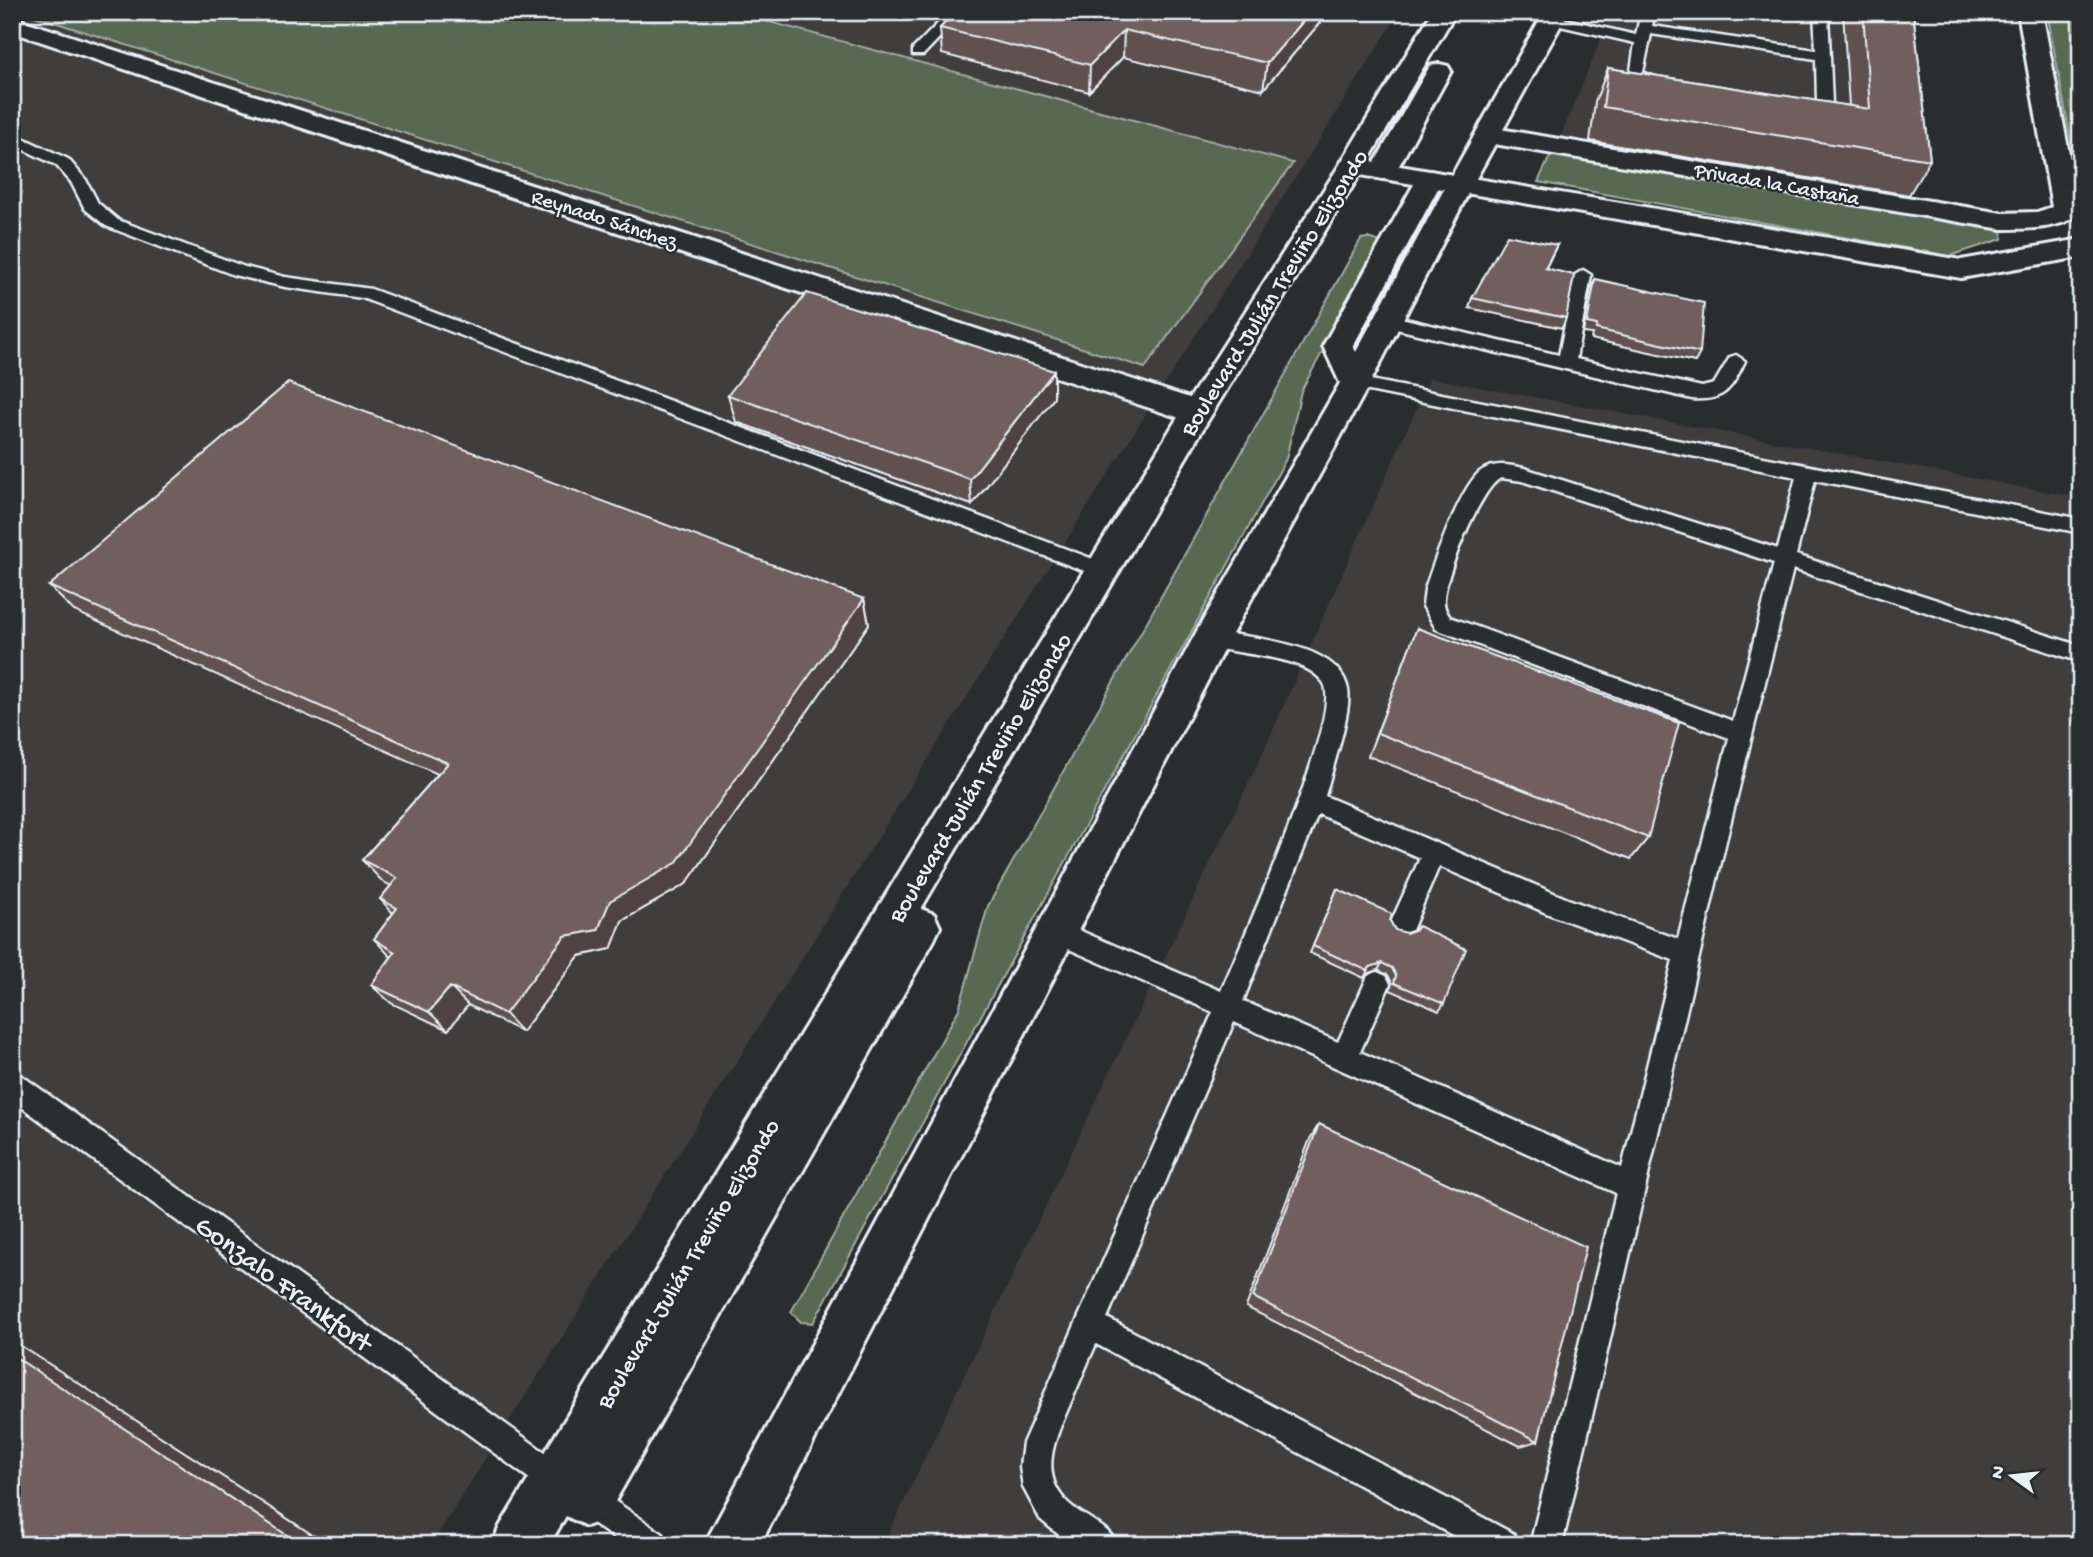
<svg xmlns="http://www.w3.org/2000/svg" width="2093" height="1557" font-family="'Gochi Hand',sans-serif">
<style>
.built{fill:#3f3c3c}
.green{fill:#596851;stroke:#a0aca4;stroke-width:2}
.lines{fill:none;stroke-linecap:round;stroke-linejoin:round}
.service-casing{stroke:#e8f1f8;stroke-width:5}
.minor-casing{stroke:#e8f1f8;stroke-width:6}
.secondary-casing{stroke:#e8f1f8;stroke-width:6}
.service{fill:#2a2d2e;fill-rule:evenodd}
.minor{fill:#2a2d2e;fill-rule:evenodd}
.secondary{fill:#2a2d2e;fill-rule:evenodd}
.wall{fill:#615151;stroke:#e8f1f8;stroke-width:2}
.shaded-wall{fill:#4f4242;stroke:#e8f1f8;stroke-width:2}
.building{fill:#715e5e;stroke:#e8f1f8;stroke-width:2}
.labels{text-anchor:middle;stroke-width:5;stroke-linejoin:round;paint-order:stroke}
.far-street-label{font-size:21px;fill:#e8f1f8;stroke:#2a2d2e}
.street-label{font-size:24px;fill:#e8f1f8;stroke:#2a2d2e}
.near-street-label{font-size:28px;fill:#e8f1f8;stroke:#2a2d2e}
</style>
<rect width="100%" height="100%" fill="#2a2d2e"/>
<filter id="ink" filterUnits="userSpaceOnUse"><feTurbulence type="fractalNoise" baseFrequency=".0143" numOctaves="2"/><feDisplacementMap in="SourceGraphic" scale="14" xChannelSelector="R" yChannelSelector="G"/><feConvolveMatrix kernelMatrix="1 2 1 2 8 2 1 2 1" color-interpolation-filters="sRGB"/></filter>
<g filter="url(#ink)">
<path class="built" d="M 12,12 L 1400,12 L 431,1545 L 12,1545 Z
M 1612,12 L 1892,12 L 1909,198 L 1560,138 Z
M 1430,378 L 2081,498 L 2081,1545 L 883,1545 L 1259,761 Z"/>
<path class="green" d="M 22,12 L 733,12 L 1293,163 L 1145,368 Z
M 2047,12 L 2081,12 L 2081,195 Z
M 1551,154 L 2003,229 L 2002,239 L 1950,256 L 1538,182 Z
M 1368,238 L 1378,241 L 1381,245 L 1301,391 L 1286,459 L 813,1323 L 801,1322 L 791,1312 L 959,1009 L 988,906 L 1361,239 Z"/>
<g class="lines">
<defs>
<path id="service" d="M 949,12 L 964,12 L 923,55 L 913,55 L 913,49 Z
M 1641,12 L 1655,12 L 1652,26 L 1816,50 L 1814,12 L 1828,12 L 1832,104 L 1815,111 L 1793,107 L 1791,104 L 1798,100 L 1817,102 L 1816,59 L 1651,34 L 1643,72 L 1665,81 L 1667,84 L 1665,87 L 1660,88 L 1632,80 L 1630,77 L 1635,43 L 1547,23 L 1545,20 L 1552,16 L 1636,35 Z
M 12,133 L 68,159 L 86,180 L 98,203 L 118,220 L 245,267 L 285,277 L 371,289 L 1109,565 L 1112,570 L 1109,575 L 1102,578 L 1095,575 L 362,298 L 285,287 L 234,275 L 106,226 L 85,209 L 71,182 L 56,165 L 12,144 Z
M 1583,270 L 1591,275 L 1576,359 L 1702,387 L 1714,384 L 1730,357 L 1736,355 L 1745,361 C 1731,389 1726,401 1692,399 L 1388,327 L 1379,321 L 1388,315 L 1559,355 L 1575,275 Z
M 1355,377 L 2081,519 L 2081,533 L 1815,480 L 1796,555 L 2081,646 L 2081,662 L 1793,569 L 1726,841 L 1562,1545 L 1530,1545 L 1616,1193 L 1234,1022 L 1107,1318 L 1514,1534 L 1519,1545 L 1471,1545 L 1096,1344 C 1087,1364 1079,1384 1070,1404 C 1056,1437 1037,1473 1068,1503 C 1084,1518 1109,1525 1117,1545 L 1071,1545 L 1040,1519 L 1023,1487 L 1020,1467 L 1023,1443 L 1213,1012 L 1046,939 L 1043,931 L 1046,923 L 1055,920 L 1221,991 C 1238,951 1346,709 1323,682 C 1300,653 1237,656 1204,645 L 1200,639 L 1204,633 L 1211,631 C 1249,638 1340,642 1348,690 C 1352,711 1331,773 1325,796 L 1568,899 L 1678,939 L 1729,738 L 1436,629 L 1423,606 L 1425,589 C 1433,564 1461,485 1481,471 C 1494,462 1510,465 1524,468 L 1778,549 L 1796,477 L 1349,387 L 1346,383 ZM 1501,478 L 1522,481 L 1774,563 L 1733,721 L 1450,617 C 1447,613 1444,608 1444,602 C 1442,581 1482,485 1501,478 ZM 1318,814 L 1420,858 L 1389,927 L 1392,935 L 1401,938 L 1410,935 L 1439,866 L 1551,915 L 1673,960 L 1622,1168 L 1360,1052 L 1390,984 L 1386,976 L 1377,972 L 1368,976 L 1338,1042 L 1243,1001 Z
M 12,1071 L 21,1075 L 568,1469 L 663,1534 L 668,1545 L 624,1545 L 546,1491 L 12,1100 Z"/>
<path id="minor" d="M 2018,12 L 2042,12 L 2080,211 C 2066,230 2023,229 2002,229 L 1488,143 L 1479,140 L 1475,135 L 1479,130 L 1488,127 L 2002,213 L 2037,212 L 2052,207 Z
M 12,17 L 1208,404 L 1213,412 L 1208,420 L 1197,423 L 1186,420 L 12,32 Z
M 1352,158 L 1961,260 L 2081,239 L 2081,257 L 1961,278 L 1343,172 L 1339,166 L 1343,160 Z"/>
<path id="secondary" d="M 1432,12 L 1456,12 L 1365,166 L 1211,415 L 921,909 L 934,914 L 940,927 L 934,940 L 605,1519 L 586,1526 L 566,1516 L 549,1545 L 492,1545 L 500,1526 L 1186,404 L 1339,166 Z
M 1544,12 L 1568,12 L 1473,184 L 1370,383 L 1226,645 L 760,1545 L 704,1545 L 1198,629 L 1340,383 L 1323,346 L 1417,179 L 1421,173 L 1430,171 L 1439,173 L 1443,179 L 1353,346 L 1356,352 L 1447,184 Z
M 1439,64 L 1448,66 L 1451,71 L 1396,171 L 1392,177 L 1383,179 L 1374,177 L 1370,171 L 1427,71 L 1430,66 Z"/>
</defs>
<use href="#service" class="service-casing"/>
<use href="#minor" class="minor-casing"/>
<use href="#secondary" class="secondary-casing"/>
<use href="#service" class="service"/>
<use href="#minor" class="minor"/>
<use href="#secondary" class="secondary"/>
</g>
<path class="wall" d="M 955,12 L 1329,12 L 1263,90 L 1123,57 L 1089,92 L 942,54 L 940,28 Z
M 1843,12 L 1913,12 L 1930,160 L 1909,195 L 1590,141 L 1595,102 L 1608,68 L 1849,106 Z
M 1557,245 L 1546,268 L 1566,318 L 1562,328 L 1469,308 L 1472,298 Z
M 1595,279 L 1700,353 L 1695,362 L 1591,339 L 1592,334 L 1583,333 L 1591,289 Z
M 1054,371 L 1054,398 L 972,505 L 736,422 L 728,395 Z
M 49,586 L 864,599 L 869,624 L 686,884 L 622,921 L 611,949 L 579,956 L 522,1032 L 468,1005 L 448,1030 L 391,1003 L 371,985 L 391,957 L 374,939 L 393,913 L 380,899 L 391,886 L 382,881 L 362,860 L 438,774 L 74,611 Z
M 1417,628 L 1648,838 L 1631,859 L 1368,756 Z
M 1337,889 L 1390,921 L 1395,930 L 1444,1004 L 1439,1011 L 1390,990 L 1392,983 L 1388,975 L 1378,970 L 1367,974 L 1364,978 L 1310,953 Z
M 1319,1124 L 1538,1441 L 1520,1446 L 1246,1307 L 1310,1139 Z"/>
<path class="shaded-wall" d="M 1311,12 L 1329,12 L 1263,90 L 1267,63 Z
M 1124,30 L 1123,57 L 1089,92 L 1090,65 Z
M 1054,371 L 1054,398 L 972,505 L 970,479 Z
M 864,599 L 869,624 L 686,884 L 622,921 L 611,949 L 579,956 L 522,1032 L 505,1014 L 565,936 Z
M 1382,963 L 1378,970 L 1367,974 L 1364,978 L 1370,967 Z
M 450,987 L 468,1005 L 448,1030 L 429,1012 Z
M 12,1340 L 325,1543 L 324,1545 L 294,1545 L 12,1355 Z"/>
<path class="building" d="M 955,12 L 1311,12 L 1267,63 L 1124,30 L 1090,65 L 940,28 Z
M 1863,12 L 1913,12 L 1930,160 L 1603,107 L 1608,68 L 1870,109 Z
M 1507,235 L 1557,245 L 1545,268 L 1574,275 L 1566,318 L 1472,298 Z
M 1595,279 L 1704,303 L 1700,353 L 1596,329 L 1597,325 L 1587,323 Z
M 807,293 L 1054,371 L 970,479 L 728,395 Z
M 288,383 L 864,599 L 676,863 L 610,901 L 598,930 L 565,936 L 505,1014 L 450,987 L 429,1012 L 371,985 L 395,952 L 374,939 L 397,908 L 380,899 L 397,878 L 362,860 L 448,763 L 49,586 Z
M 1417,628 L 1679,723 L 1648,838 L 1377,733 Z
M 1337,889 L 1392,914 L 1390,921 L 1395,930 L 1406,933 L 1415,930 L 1418,926 L 1466,949 L 1444,1004 L 1394,983 L 1396,976 L 1392,968 L 1382,963 L 1370,967 L 1368,971 L 1313,946 Z
M 1319,1124 L 1586,1247 L 1538,1441 L 1253,1297 Z
M 12,1355 L 296,1541 L 294,1545 L 12,1545 Z"/>
</g>
<g class="labels">
<g class="far-street-label">
<text transform="translate(1777 183) rotate(10)" y="7">Privada la Castaña</text>
<text transform="translate(605 218) rotate(18)" y="7">Reynado Sánchez</text>
</g>
<g class="street-label">
<text transform="translate(1273 292) rotate(-58)" y="8">Boulevard Julián Treviño Elizondo</text>
<text transform="translate(979 777) rotate(-59)" y="8">Boulevard Julián Treviño Elizondo</text>
<text transform="translate(687 1263) rotate(-59)" y="8">Boulevard Julián Treviño Elizondo</text>
</g>
<g class="near-street-label">
<text transform="translate(285 1282) rotate(36)" y="10">Gonzalo Frankfort</text>
</g>
</g>
<rect width="2093" height="1557" fill="none" stroke="#2a2d2e" stroke-width="42"/>
<rect x="21" y="21" width="2051" height="1515" fill="none" stroke="#e8f1f8" stroke-width="2.5" filter="url(#ink)"/>
<g transform="translate(2012 1476) rotate(285)" stroke="#2a2d2e" stroke-width="5" paint-order="stroke">
<path d="M0-5L12 26L0 18L-12 26Z" fill="#e8f1f8"/>
<text y="-10" font-size="19" font-weight="bold" text-anchor="middle" fill="#e8f1f8">N</text>
</g>
</svg>
